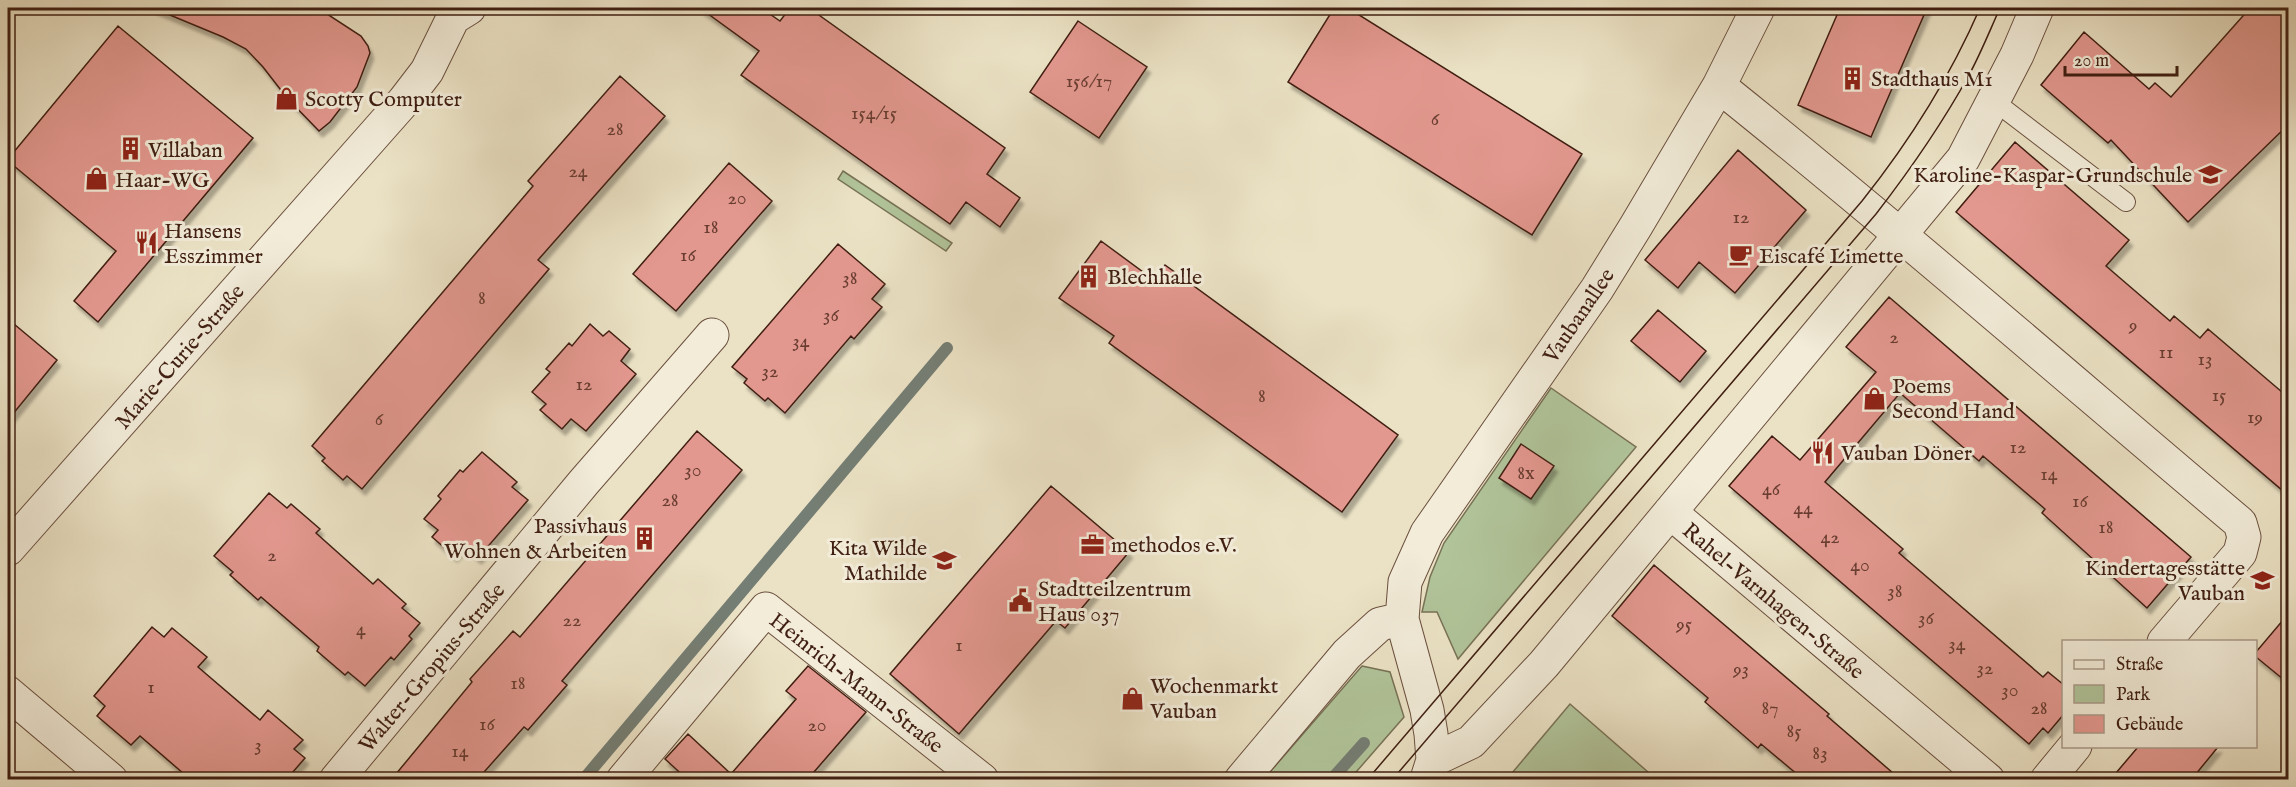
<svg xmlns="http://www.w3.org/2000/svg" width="2296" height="787" font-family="'IM FELL English',serif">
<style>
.green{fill:#b1c49a;stroke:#787256;stroke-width:1.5}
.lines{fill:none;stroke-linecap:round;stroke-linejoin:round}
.stream{stroke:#757e74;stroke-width:12}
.building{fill:#e3988f;stroke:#401f12;stroke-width:1.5;filter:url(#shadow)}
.lane-casing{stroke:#6b503f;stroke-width:20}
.street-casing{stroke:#6b503f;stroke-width:35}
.lane{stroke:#f2ecd9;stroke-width:18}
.street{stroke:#f2ecd9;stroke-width:33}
.tram{stroke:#401f12;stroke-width:1.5}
.labels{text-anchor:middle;stroke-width:6;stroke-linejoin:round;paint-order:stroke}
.number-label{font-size:20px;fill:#693d31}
.poi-label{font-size:22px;fill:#401f12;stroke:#f2ecd9;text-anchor:start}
.street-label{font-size:22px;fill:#401f12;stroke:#f2ecd9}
</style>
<defs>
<filter id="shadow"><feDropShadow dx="3.5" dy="6" stdDeviation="1.5" flood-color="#0004"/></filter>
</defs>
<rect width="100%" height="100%" fill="#ebe2c5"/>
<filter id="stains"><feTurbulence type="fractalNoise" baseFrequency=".00333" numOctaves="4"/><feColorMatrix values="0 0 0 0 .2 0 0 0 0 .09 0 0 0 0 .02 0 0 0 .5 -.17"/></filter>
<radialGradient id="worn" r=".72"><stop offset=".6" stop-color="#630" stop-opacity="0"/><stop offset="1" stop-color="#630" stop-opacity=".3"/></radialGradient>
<path class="green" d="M 843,171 L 952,243 L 946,251 L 838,179 Z
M 1551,388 L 1636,447 L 1458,659 L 1437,612 L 1422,612 L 1430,577 L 1444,543 Z
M 1362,666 L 1390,672 L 1404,717 L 1350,779 L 1263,780 Z
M 1570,704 L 1656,779 L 1507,779 Z"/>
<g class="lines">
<path class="stream" d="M 583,780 L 947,348
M 1331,780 L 1364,743"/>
</g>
<path class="building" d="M 153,8 L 318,8 L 361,36 L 368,46 L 370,53 L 357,87 L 330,122 L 319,131 L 287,98 L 263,67 L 246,49 L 223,37 Z
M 700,8 L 761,8 L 780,21 L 790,8 L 809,8 L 1005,148 L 987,174 L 1020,198 L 1000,227 L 966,202 L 950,224 L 741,75 L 759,51 Z
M 1334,8 L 1348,8 L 1582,154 L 1532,235 L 1288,82 Z
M 1840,8 L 1927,8 L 1871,137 L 1798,105 Z
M 2250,8 L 2289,8 L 2289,124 L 2188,222 L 2111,140 L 2108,143 L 2041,85 L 2084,32 L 2149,89 L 2155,83 L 2171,97 Z
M 1078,21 L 1147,67 L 1099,138 L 1030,92 Z
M 118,26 L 253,138 L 98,322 L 74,301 L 116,251 L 8,161 L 8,159 Z
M 620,76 L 665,116 L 538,260 L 549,269 L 362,489 L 347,476 L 343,480 L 322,461 L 325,458 L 312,446 L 533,186 L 528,181 Z
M 2015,142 L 2129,240 L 2106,266 L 2170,321 L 2174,316 L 2200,338 L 2208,329 L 2289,398 L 2289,496 L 1956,212 Z
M 1738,150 L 1806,210 L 1735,293 L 1699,262 L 1678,288 L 1645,260 Z
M 729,163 L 772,201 L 676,311 L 633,274 Z
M 1101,241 L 1154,280 L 1165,265 L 1398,435 L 1342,512 L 1109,343 L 1114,336 L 1059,298 Z
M 838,244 L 885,284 L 872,299 L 882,307 L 854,339 L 851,336 L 785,413 L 768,398 L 765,401 L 744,383 L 747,379 L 732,367 Z
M 1889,297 L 2191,557 L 2147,608 L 2042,513 L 2045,509 L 1983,456 L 1979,461 L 1900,393 L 1825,482 L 1903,549 L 1899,553 L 2043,677 L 2048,672 L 2064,685 L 2064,714 L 2048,733 L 2043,728 L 2029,744 L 1729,486 L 1772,436 L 1800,460 L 1876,372 L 1846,347 Z
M 1658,310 L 1706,351 L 1680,382 L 1631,341 Z
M 8,319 L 57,360 L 8,420 Z
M 590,324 L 603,336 L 609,331 L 630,349 L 621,361 L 636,374 L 586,431 L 571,419 L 562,429 L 540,410 L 546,404 L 532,392 L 550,372 L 546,369 L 569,343 L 572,346 Z
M 697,431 L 742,470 L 562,681 L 567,685 L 528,730 L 524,727 L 477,780 L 391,780 L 472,682 L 470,679 L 513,631 L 520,637 Z
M 1521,444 L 1554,466 L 1531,499 L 1499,478 Z
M 482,452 L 517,482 L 512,487 L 528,500 L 478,558 L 463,545 L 454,556 L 432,537 L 438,530 L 424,519 L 441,499 L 438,496 L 460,470 L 463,472 Z
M 1051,486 L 1129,552 L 1065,628 L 1056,621 L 959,734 L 890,674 Z
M 269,493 L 287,508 L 291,504 L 320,529 L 316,533 L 373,584 L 378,579 L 406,604 L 402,608 L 420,623 L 409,636 L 412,639 L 394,660 L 391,657 L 365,686 L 348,672 L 345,675 L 317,651 L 319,647 L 261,597 L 258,600 L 230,575 L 233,572 L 214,556 Z
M 1654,565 L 1829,714 L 1827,716 L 1901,780 L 1804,780 L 1761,744 L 1758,748 L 1705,702 L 1708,698 L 1612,616 Z
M 2289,613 L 2289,684 L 2256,657 L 2256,652 Z
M 152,627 L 164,637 L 172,628 L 207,657 L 198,667 L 260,720 L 268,710 L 303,740 L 294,749 L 305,758 L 286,780 L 191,780 L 140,736 L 131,745 L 97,716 L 105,706 L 94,696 Z
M 808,666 L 866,712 L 807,780 L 688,780 L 665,759 L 688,734 L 731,774 L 796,699 L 786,691 Z
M 2138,747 L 2218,747 L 2191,780 L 2110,780 Z"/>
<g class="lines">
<defs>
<path id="lane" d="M 1994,101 L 2126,202"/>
<path id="street" d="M 1719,86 C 1896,228 2067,377 2240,523 L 2244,537 L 2240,553 L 2164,642
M 1670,512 L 1988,780
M 8,549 L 404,101 L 427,71 L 453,18 L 469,8
M 8,693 L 111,780
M 1433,760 L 1471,742 L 1544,664 L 1963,159 L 2017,55 L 2037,8
M 1427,779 L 1433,760 L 1431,734 L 1427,710 L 1402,619 L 1405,582 L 1427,533 L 1597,289 L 1636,226 L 1719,86 L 1758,8
M 336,780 L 584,482 L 712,335
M 623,780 L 766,609 L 982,780
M 1241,780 L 1347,654 L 1380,624 L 1402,619
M 2047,780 L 2075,746"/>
</defs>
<use href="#lane" class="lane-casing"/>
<use href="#street" class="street-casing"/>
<use href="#lane" class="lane"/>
<use href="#street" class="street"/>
<path class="tram" d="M 1367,780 L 1862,201 C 1909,142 1950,77 1980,8
M 1392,780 L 1876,214 C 1910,170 1942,124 1969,75 C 1981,53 1990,30 2000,8"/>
</g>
<defs>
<symbol id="building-bare" viewBox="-9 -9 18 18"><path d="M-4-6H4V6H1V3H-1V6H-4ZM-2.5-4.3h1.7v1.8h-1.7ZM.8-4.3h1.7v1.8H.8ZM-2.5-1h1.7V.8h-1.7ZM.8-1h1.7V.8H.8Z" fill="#8f2418" stroke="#f2ecd9" stroke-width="2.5" paint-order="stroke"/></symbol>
<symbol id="shop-bare" viewBox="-9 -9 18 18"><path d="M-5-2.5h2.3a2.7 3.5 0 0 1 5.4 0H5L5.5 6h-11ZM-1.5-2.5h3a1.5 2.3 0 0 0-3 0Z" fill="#8f2418" stroke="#f2ecd9" stroke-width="2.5" paint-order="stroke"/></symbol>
<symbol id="school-bare" viewBox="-9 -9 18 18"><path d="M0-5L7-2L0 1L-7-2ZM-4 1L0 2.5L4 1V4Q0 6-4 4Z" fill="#8f2418" stroke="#f2ecd9" stroke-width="2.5" paint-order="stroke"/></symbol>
<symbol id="restaurant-bare" viewBox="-9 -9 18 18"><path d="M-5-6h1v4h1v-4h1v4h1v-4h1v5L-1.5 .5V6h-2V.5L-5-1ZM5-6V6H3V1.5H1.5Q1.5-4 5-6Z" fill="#8f2418" stroke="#f2ecd9" stroke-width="2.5" paint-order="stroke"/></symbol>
<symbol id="cafe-bare" viewBox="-9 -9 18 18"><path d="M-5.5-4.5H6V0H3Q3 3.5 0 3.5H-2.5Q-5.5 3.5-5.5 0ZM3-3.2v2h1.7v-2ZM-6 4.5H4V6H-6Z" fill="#8f2418" stroke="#f2ecd9" stroke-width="2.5" paint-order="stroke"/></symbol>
<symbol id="office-bare" viewBox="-9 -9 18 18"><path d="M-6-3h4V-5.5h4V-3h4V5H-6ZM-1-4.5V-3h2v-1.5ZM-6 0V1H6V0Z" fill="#8f2418" stroke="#f2ecd9" stroke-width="2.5" paint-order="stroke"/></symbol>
<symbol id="civic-bare" viewBox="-9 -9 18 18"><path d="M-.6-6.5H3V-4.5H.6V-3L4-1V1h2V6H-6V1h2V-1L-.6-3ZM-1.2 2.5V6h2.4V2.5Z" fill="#8f2418" stroke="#f2ecd9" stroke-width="2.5" paint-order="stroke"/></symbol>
</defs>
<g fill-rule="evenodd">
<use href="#building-bare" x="1836" y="62" width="33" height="33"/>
<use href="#shop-bare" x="270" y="82" width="33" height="33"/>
<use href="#building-bare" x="114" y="132" width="33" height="33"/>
<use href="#school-bare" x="2194" y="158" width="33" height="33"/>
<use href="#shop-bare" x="80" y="162" width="33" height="33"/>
<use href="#restaurant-bare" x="130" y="226" width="33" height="33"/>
<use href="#cafe-bare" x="1724" y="238" width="33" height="33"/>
<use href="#building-bare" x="1072" y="260" width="33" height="33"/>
<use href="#shop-bare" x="1858" y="382" width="33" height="33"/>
<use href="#restaurant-bare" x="1806" y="436" width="33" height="33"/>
<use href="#building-bare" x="628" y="522" width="33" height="33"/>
<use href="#office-bare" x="1076" y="528" width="33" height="33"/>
<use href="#school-bare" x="928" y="544" width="33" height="33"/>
<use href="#school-bare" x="2246" y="564" width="33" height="33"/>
<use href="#civic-bare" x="1004" y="584" width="33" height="33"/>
<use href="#shop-bare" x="1116" y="682" width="33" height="33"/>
</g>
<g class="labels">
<g class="number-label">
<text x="1089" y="87">156/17</text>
<text x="874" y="119">154/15</text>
<text x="1435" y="125">6</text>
<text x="615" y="135">28</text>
<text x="578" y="177">24</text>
<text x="737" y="204">20</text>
<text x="1741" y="223">12</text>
<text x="711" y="233">18</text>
<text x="688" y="261">16</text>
<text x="850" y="284">38</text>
<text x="482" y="304">8</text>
<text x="831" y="321">36</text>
<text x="2133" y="331">9</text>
<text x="1894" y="343">2</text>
<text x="801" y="347">34</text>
<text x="2166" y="358">11</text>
<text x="2205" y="365">13</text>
<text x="770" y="377">32</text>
<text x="584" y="390">12</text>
<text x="2219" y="401">15</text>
<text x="1262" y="402">8</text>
<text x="2255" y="423">19</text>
<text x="379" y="425">6</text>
<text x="2018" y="453">12</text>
<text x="693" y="476">30</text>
<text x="1526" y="479">8x</text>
<text x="2049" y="480">14</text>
<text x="1771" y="495">46</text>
<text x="670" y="506">28</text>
<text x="2080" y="507">16</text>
<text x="1803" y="514">44</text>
<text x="2106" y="533">18</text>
<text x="1830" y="543">42</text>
<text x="272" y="561">2</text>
<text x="1860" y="571">40</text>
<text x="1895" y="597">38</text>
<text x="1926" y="624">36</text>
<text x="572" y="626">22</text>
<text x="1684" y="630">95</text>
<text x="361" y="635">4</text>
<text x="1957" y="650">34</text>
<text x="959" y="651">1</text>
<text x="1985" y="674">32</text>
<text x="1741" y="675">93</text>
<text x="518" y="689">18</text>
<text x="151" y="693">1</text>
<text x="2010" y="696">30</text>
<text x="1770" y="714">87</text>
<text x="2039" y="714">28</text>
<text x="487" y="730">16</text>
<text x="817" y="731">20</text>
<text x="1794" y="737">85</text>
<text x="258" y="751">3</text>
<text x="460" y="757">14</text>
<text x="1820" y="759">83</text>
</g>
<g class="poi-label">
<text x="1871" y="86">Stadthaus M1</text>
<text x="305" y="106">Scotty Computer</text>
<text x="148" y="157">Villaban</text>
<text x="2192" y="182" text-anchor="end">Karoline-Kaspar-Grundschule</text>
<text x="115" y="187">Haar-WG</text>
<text x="164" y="238">Hansens<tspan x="164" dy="25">Esszimmer</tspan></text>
<text x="1759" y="263">Eiscafé Limette</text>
<text x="1107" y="284">Blechhalle</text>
<text x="1892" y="393">Poems<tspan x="1892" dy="25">Second Hand</tspan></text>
<text x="1841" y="460">Vauban Döner</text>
<text x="627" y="533" text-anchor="end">Passivhaus<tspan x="627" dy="25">Wohnen &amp; Arbeiten</tspan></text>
<text x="1111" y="552">methodos e.V.</text>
<text x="927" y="555" text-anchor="end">Kita Wilde<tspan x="927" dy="25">Mathilde</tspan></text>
<text x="2245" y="575" text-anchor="end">Kindertagesstätte<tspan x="2245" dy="25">Vauban</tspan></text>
<text x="1038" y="596">Stadtteilzentrum<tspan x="1038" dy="25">Haus 037</tspan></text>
<text x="1150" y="693">Wochenmarkt<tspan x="1150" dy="25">Vauban</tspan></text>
</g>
<g class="street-label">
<text transform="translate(1578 315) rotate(-56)" y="8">Vaubanallee</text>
<text transform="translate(179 356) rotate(-49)" y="8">Marie-Curie-Straße</text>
<text transform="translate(1774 600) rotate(40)" y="8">Rahel-Varnhagen-Straße</text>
<text transform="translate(431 667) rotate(-50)" y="8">Walter-Gropius-Straße</text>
<text transform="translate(857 682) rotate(38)" y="8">Heinrich-Mann-Straße</text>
</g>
</g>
<rect width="2296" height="787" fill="none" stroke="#ebe2c5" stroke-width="30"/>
<rect x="9" y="9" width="2278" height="769" fill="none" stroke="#401f12" stroke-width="3"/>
<rect x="15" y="15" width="2266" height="757" fill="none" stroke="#401f12" stroke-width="1.5"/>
<rect x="2062" y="640" width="195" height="108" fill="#f2ecd9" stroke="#ab9a89" stroke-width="1.5"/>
<rect x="2074" y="660" width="30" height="9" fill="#f2ecd9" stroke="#ab9a89" stroke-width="1.5"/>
<text x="2116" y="670" font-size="18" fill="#401f12">Straße</text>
<rect x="2074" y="685" width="30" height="18" fill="#b1c49a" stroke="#ab9a89" stroke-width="1.5"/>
<text x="2116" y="700" font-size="18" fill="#401f12">Park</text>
<rect x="2074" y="715" width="30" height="18" fill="#e3988f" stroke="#ab9a89" stroke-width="1.5"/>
<text x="2116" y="730" font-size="18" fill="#401f12">Gebäude</text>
<path d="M2065 66v9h112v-9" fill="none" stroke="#401f12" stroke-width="3"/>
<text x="2074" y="66" font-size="18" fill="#401f12" stroke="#f2ecd9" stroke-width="4.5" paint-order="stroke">20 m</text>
<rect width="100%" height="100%" filter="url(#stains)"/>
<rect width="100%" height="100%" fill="url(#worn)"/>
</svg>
